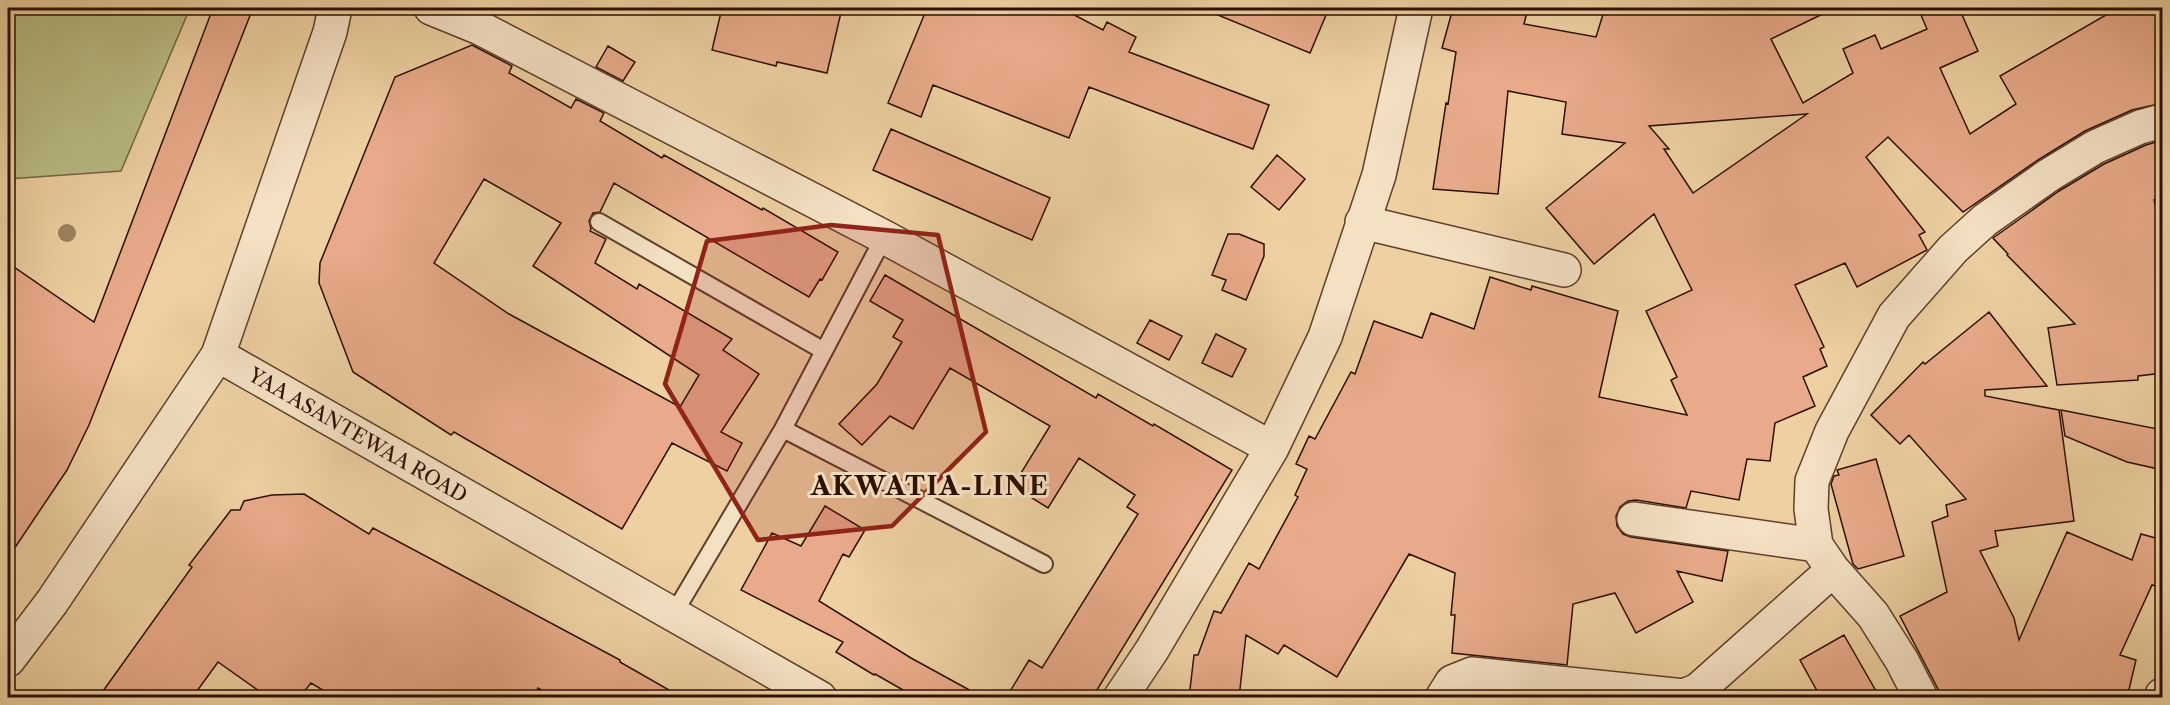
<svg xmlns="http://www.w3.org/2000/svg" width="2170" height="705" font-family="'Libre Caslon Text',serif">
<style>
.green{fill:#b9bb84;stroke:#736543;stroke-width:1.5}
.building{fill:#e8aa8a;stroke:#2d0f02;stroke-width:1.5;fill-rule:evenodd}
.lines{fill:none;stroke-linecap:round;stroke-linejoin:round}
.service-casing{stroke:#5d3f2a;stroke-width:20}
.minor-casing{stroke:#5d3f2a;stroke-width:36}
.tertiary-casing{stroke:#5d3f2a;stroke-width:36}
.service{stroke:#f4e0c3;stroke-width:16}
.minor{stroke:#f4e0c3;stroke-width:33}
.tertiary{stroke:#f4e0c3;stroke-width:33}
.tree{fill:#9b825f}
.marked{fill:#8f2418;fill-opacity:0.2;stroke:#8f2418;stroke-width:4.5;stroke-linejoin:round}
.labels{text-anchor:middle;stroke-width:6;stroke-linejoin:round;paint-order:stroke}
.street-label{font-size:20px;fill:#2d0f02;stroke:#f4e0c3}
.district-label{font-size:26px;font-weight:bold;letter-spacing:1.5px;fill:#2d0f02;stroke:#f4e0c3}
</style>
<rect width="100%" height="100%" fill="#eed0a2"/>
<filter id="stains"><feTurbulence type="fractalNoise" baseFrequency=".00333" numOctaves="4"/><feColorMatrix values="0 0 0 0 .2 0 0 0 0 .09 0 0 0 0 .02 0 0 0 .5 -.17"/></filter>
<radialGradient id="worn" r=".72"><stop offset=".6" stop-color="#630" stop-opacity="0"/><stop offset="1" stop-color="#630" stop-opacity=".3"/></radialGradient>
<path class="green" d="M 8,8 L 190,8 L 121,171 L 8,179 Z"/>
<path class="building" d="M 213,8 L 253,8 L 89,425 L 67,470 L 8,558 L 8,263 L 94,322 Z
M 722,8 L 842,8 L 827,73 L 777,62 L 776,66 L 712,50 Z
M 927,8 L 1061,8 L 1103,30 L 1107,22 L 1136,37 L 1129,52 L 1269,105 L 1253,149 L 1089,87 L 1069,138 L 933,85 L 921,117 L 888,103 Z
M 1201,8 L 1329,8 L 1310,53 Z
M 1453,8 L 1528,8 L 1524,24 L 1596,37 L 1605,8 L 1835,8 L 1771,39 L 1803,103 L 1853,73 L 1843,49 L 1875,35 L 1881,49 L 1927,29 L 1918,8 L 1959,8 L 1978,51 L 1940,68 L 1970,134 L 2016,104 L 2000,76 L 2118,8 L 2163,8 L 2163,103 L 2132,110 L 2085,131 L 2038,160 L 1963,212 L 1888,137 L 1866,157 L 1925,232 L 1919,235 L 1927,250 L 1857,287 L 1845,263 L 1795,285 L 1824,347 L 1820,349 L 1827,366 L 1803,377 L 1815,406 L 1775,423 L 1770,461 L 1747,459 L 1739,500 L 1691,491 L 1686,508 L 1636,500 L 1628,501 L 1620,507 L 1616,516 L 1617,526 L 1623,534 L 1631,537 L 1728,551 L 1722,581 L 1677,571 L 1693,602 L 1636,633 L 1615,593 L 1573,604 L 1567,665 L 1452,653 L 1455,615 L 1451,615 L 1455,573 L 1409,554 L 1337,677 L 1284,645 L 1278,654 L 1246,635 L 1239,698 L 1189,698 L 1194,655 L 1198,655 L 1214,611 L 1221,613 L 1249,563 L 1259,569 L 1298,497 L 1295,495 L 1307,469 L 1296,464 L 1309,436 L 1315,439 L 1351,372 L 1355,374 L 1374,321 L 1422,338 L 1431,313 L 1474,329 L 1490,277 L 1531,290 L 1532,286 L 1618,311 L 1599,397 L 1687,415 L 1671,380 L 1677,377 L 1646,311 L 1692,290 L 1654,214 L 1594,264 L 1546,208 L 1625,143 L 1562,134 L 1566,102 L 1508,91 L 1498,194 L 1433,189 L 1446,103 L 1448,104 L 1456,52 L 1442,48 ZM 1807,114 L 1693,193 L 1664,149 L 1669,149 L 1649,126 Z
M 472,45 L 512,66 L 509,73 L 571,108 L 576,99 L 604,113 L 600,121 L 662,158 L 664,155 L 762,210 L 763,208 L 838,252 L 822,280 L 820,279 L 809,297 L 614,183 L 600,212 L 593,213 L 589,221 L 591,229 L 590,231 L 606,239 L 595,263 L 637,289 L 639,284 L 732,339 L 723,350 L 759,374 L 721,432 L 742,443 L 727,471 L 672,443 L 622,529 L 454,432 L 451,435 L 353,372 L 319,283 L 320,263 L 395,77 ZM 484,179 L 561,223 L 533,266 L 699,375 L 680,407 L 509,314 L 434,263 Z
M 608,46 L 635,62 L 623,81 L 596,67 Z
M 891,129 L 1050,198 L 1032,240 L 873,170 Z
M 2163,140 L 2163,197 L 2154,200 L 2163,237 L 2163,373 L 2138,376 L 2138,380 L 2057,385 L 2048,328 L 2075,324 L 2007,255 L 2008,254 L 1993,238 L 2059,191 L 2104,164 L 2146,145 Z
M 1277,155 L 1305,179 L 1279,210 L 1251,187 Z
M 1228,234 L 1239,234 L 1264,244 L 1264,256 L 1246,300 L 1222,290 L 1226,280 L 1212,275 Z
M 885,275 L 1096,398 L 1098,394 L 1153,426 L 1154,424 L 1232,470 L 1092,698 L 1006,698 L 1029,660 L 1042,668 L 1138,514 L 1127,507 L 1135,495 L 1079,458 L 1048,508 L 1013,486 L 1050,426 L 950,368 L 913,429 L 890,416 L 862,445 L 839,424 L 877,384 L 902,342 L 893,337 L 903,320 L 870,301 Z
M 1989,312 L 2047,386 L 1985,390 L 1985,396 L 2059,410 L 2074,521 L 1995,531 L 1998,546 L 1980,551 L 2014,618 L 2019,640 L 2067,532 L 2132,560 L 2141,534 L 2163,540 L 2163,588 L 2152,585 L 2120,655 L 2136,660 L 2127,698 L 1940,698 L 1938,689 L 1900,616 L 1947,592 L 1932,522 L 1948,516 L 1946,505 L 1966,499 L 1909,435 L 1900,444 L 1871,415 L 1923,362 L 1925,364 Z
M 1150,320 L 1182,336 L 1169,360 L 1137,343 Z
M 1216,334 L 1246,349 L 1232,377 L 1202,363 Z
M 2061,410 L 2163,430 L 2163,470 L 2127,462 L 2065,436 Z
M 1876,459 L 1904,556 L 1858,569 L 1853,564 L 1831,484 L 1834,476 L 1839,475 L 1837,470 Z
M 304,494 L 369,534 L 373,528 L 620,660 L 620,662 L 683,698 L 556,698 L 538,688 L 533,698 L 336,698 L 311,683 L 299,698 L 269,698 L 218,662 L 192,698 L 98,698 L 192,567 L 189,565 L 231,510 L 240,510 L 244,501 L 272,495 Z
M 825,506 L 865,530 L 849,557 L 843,554 L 819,601 L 911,658 L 984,698 L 917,698 L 875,674 L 874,675 L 836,652 L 843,642 L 741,590 L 772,533 L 801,546 Z
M 1844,635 L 1880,698 L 1821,698 L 1800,660 Z"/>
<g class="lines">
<defs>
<path id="service" d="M 599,222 L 824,351
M 783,429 L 884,237
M 673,615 L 783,429 L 1044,564"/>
<path id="minor" d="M 431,8 L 480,28 L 884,237 L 1272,448
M 1362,222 L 1564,270
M 1634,519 L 1816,545
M 1120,698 L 1152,650 L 1272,448 L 1325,337 L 1379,175 L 1416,8
M 1442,698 L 1452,682 L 1472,674 L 1684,696 L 1698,690 L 1833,570
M 1921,698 L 1902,661 L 1873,615 L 1833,570 L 1816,545 L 1811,509 L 1812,481 L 1832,431 L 1894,316 L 1953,249 L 1985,220 L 2049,175 L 2095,147 L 2140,127 L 2162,121
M 2162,698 L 2162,695"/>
<path id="tertiary" d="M 218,355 L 820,698
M 8,660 L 52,602 L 218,355 L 330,32 L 335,8"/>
</defs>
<use href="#service" class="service-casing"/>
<use href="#minor" class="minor-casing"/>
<use href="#tertiary" class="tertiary-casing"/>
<use href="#service" class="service"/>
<use href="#minor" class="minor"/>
<use href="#tertiary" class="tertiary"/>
</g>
<circle class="tree" cx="67" cy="233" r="9"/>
<path class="marked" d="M 831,225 L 938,235 L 986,432 L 892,526 L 758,540 L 665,384 L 707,241 Z"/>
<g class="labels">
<g class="street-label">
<text transform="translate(358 435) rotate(30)" y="7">YAA ASANTEWAA ROAD</text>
</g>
<g class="district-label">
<text x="930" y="495">AKWATIA-LINE</text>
</g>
</g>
<rect width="2170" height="705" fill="none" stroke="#eed0a2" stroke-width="30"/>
<rect x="9" y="9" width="2152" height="687" fill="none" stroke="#2d0f02" stroke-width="3"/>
<rect x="15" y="15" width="2140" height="675" fill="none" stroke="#2d0f02" stroke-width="1.5"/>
<rect width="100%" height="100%" filter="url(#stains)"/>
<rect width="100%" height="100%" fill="url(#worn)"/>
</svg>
